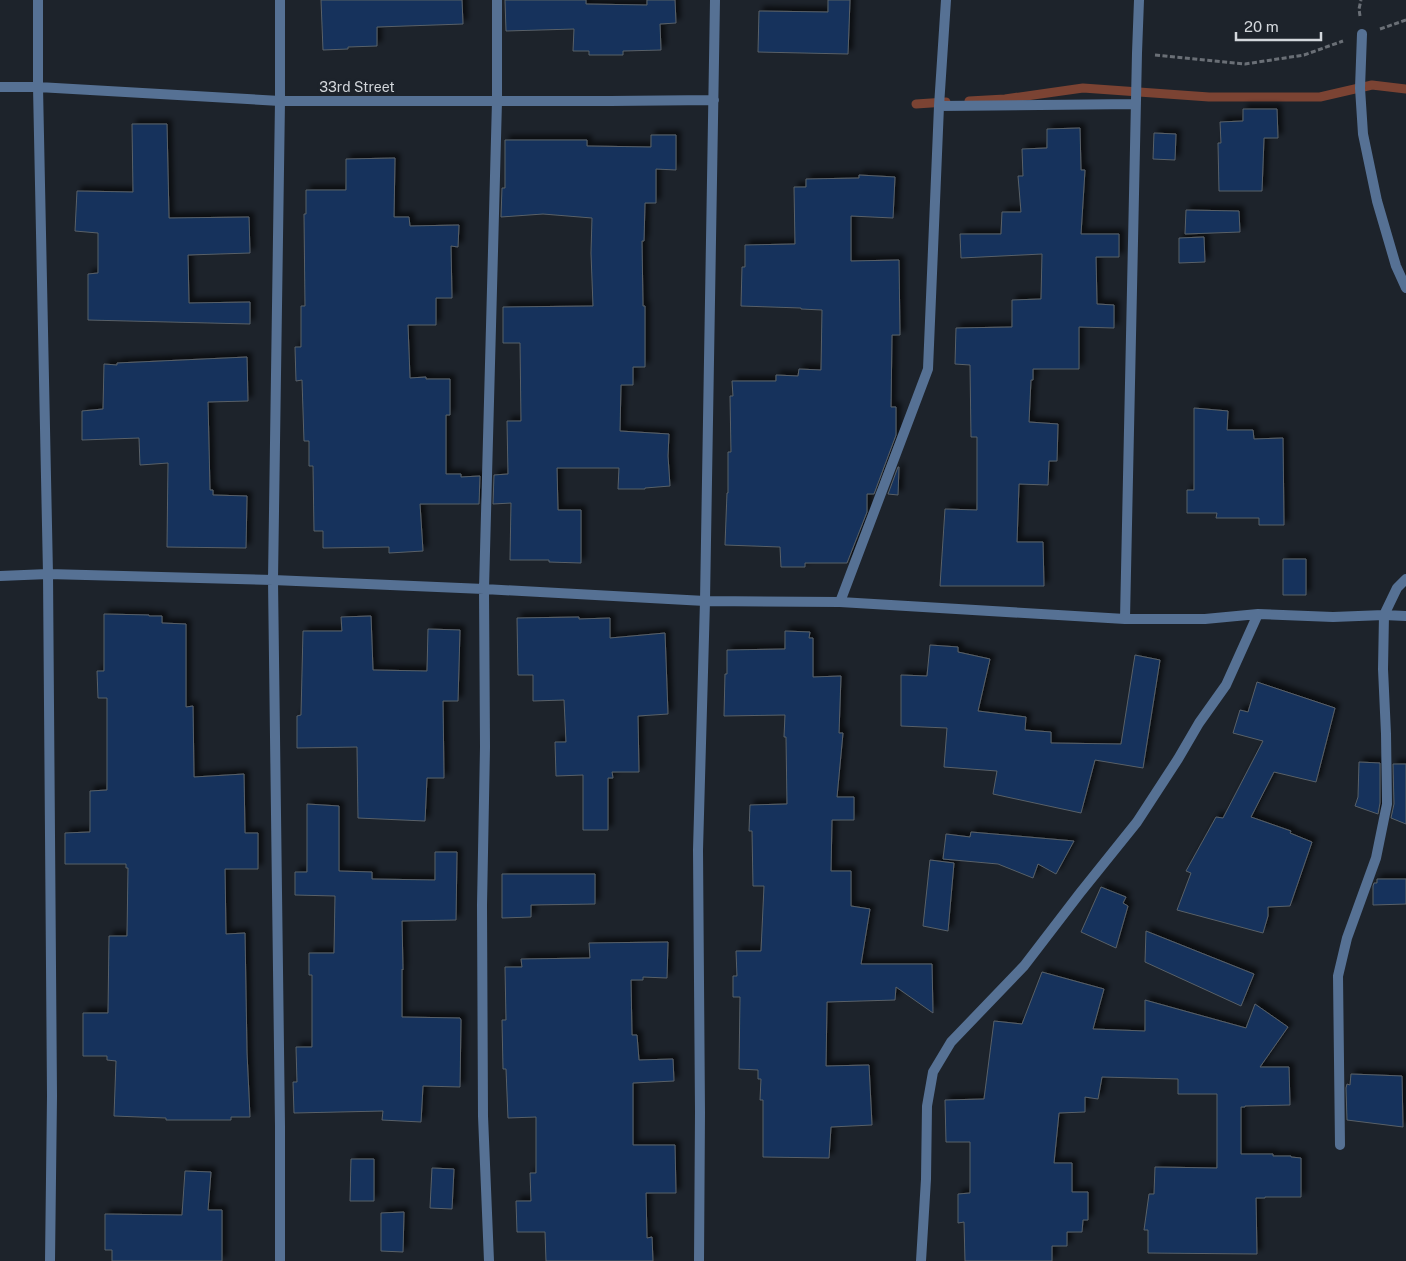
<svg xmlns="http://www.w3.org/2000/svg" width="1406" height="1261" font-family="'Public Sans',sans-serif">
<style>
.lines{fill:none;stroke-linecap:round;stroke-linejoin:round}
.stream{stroke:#7b4333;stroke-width:9}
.building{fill:#12325b;stroke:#596068;filter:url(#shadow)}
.path{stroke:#6a6f76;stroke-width:3;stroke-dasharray:5 2.5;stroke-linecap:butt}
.minor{stroke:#567194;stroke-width:10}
.labels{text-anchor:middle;stroke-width:5;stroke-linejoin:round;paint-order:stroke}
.street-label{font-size:14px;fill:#d3d7dc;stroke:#1d232b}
</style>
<defs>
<filter id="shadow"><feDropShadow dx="4.5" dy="-4.5" stdDeviation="2.5" flood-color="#0009"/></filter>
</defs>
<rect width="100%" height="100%" fill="#1d232b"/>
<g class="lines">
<path class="stream" d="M 969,101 L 1005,99 L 1083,88 L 1209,97 L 1320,97 L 1372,85 L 1406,89
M 916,104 L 946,102"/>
</g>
<path class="building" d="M 321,0 L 462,0 L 463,24 L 377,27 L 377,46 L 348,47 L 348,49 L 323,50 Z
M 505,0 L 586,0 L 586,4 L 647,5 L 647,0 L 675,0 L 676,23 L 660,24 L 661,50 L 623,51 L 623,55 L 589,55 L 589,51 L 573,51 L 574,29 L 506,31 Z
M 828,0 L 850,0 L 848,54 L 758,52 L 759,11 L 828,12 Z
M 1243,109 L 1277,109 L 1278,138 L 1264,138 L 1262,191 L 1219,191 L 1218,143 L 1221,143 L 1220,122 L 1243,121 Z
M 132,124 L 167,124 L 169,218 L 249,217 L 250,253 L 188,255 L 189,303 L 250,302 L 250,324 L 88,320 L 88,274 L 98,273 L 98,233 L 75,231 L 77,191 L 133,192 Z
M 1080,128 L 1081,170 L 1085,170 L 1081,234 L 1119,234 L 1119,257 L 1096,257 L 1097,304 L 1114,305 L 1114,328 L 1079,327 L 1079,369 L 1033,369 L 1033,380 L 1031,380 L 1029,422 L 1058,424 L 1057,461 L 1049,461 L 1048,485 L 1019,484 L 1017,542 L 1043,542 L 1044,586 L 940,586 L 945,509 L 977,510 L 977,437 L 971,437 L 970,365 L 955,364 L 956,328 L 1012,327 L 1012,300 L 1041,299 L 1042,254 L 961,258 L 960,234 L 1001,234 L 1002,212 L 1021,212 L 1018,176 L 1023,176 L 1022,149 L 1047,148 L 1047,129 Z
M 1154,133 L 1176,134 L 1175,160 L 1153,159 Z
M 651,135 L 676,135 L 676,170 L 656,169 L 656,203 L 645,203 L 644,241 L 642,241 L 643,306 L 645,306 L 645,367 L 633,367 L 633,385 L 621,385 L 620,431 L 669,434 L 668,456 L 670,486 L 645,488 L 645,489 L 618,489 L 619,468 L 557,468 L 558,510 L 581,510 L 581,563 L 549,562 L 549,560 L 510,560 L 511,503 L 493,504 L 494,475 L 508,474 L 507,421 L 521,421 L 520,343 L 503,343 L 503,307 L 593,306 L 591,253 L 592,218 L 543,214 L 501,217 L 502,188 L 505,188 L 505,140 L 587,140 L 587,146 L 651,147 Z
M 395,158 L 394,217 L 409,217 L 410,226 L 459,225 L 458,247 L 451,246 L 452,298 L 436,298 L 436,325 L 408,325 L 410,378 L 426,377 L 426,379 L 450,379 L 450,415 L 446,415 L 446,474 L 461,474 L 461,477 L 480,476 L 479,504 L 420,504 L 423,551 L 389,553 L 389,547 L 323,548 L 323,531 L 314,531 L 313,466 L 309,466 L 309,441 L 304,441 L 302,380 L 296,381 L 295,347 L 301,347 L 301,306 L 305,306 L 304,214 L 306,214 L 306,190 L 346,190 L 346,159 Z
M 859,175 L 895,177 L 893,218 L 851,216 L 851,261 L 899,260 L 900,335 L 892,335 L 891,407 L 896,407 L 896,435 L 874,494 L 867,494 L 867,512 L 847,563 L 805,563 L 805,567 L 781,567 L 780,547 L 725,545 L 727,493 L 728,493 L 728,452 L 731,452 L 730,396 L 733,396 L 732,381 L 776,381 L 776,375 L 798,376 L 799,369 L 821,370 L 822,310 L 801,309 L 801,308 L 741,306 L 742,267 L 745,267 L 745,245 L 795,244 L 794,187 L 806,187 L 806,179 L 859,178 Z
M 1186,210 L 1239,211 L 1240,232 L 1185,234 Z
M 1204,237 L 1205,262 L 1179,263 L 1179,238 Z
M 247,357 L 248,401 L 208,402 L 210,490 L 213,490 L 213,495 L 247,496 L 246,548 L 167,547 L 168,463 L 140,465 L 139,438 L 82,440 L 82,411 L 103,409 L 104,364 L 117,365 L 117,363 Z
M 1194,408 L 1228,411 L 1227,430 L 1253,430 L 1254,439 L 1283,438 L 1284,525 L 1259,525 L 1259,518 L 1216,518 L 1217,513 L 1187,513 L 1187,490 L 1194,490 Z
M 899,467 L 898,495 L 888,494 L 898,467 Z
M 1283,559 L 1306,559 L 1306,595 L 1283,595 Z
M 104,614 L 149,615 L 149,616 L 162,616 L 162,623 L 186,624 L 186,707 L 193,706 L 194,777 L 244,774 L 245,833 L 258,833 L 258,869 L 225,869 L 226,934 L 245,933 L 247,1053 L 250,1117 L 231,1117 L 231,1120 L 166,1120 L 166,1118 L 114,1116 L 116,1061 L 107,1060 L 107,1056 L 83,1056 L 83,1013 L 108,1013 L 109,936 L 127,936 L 128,868 L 126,868 L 126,864 L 65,864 L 65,833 L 90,832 L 90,791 L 107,790 L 107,698 L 98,698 L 97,671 L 104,671 Z
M 371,616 L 373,670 L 427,671 L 428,629 L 460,630 L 458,701 L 443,701 L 444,778 L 427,778 L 425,821 L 358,818 L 357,747 L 297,748 L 297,716 L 301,715 L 303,631 L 342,631 L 341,617 Z
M 579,617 L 579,619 L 610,618 L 610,638 L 665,633 L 668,714 L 638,716 L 639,772 L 612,772 L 613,778 L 608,778 L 608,830 L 583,830 L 583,775 L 556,776 L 555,742 L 566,742 L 564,700 L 533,701 L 533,675 L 518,675 L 517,618 Z
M 785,631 L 810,632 L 809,638 L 813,638 L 813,677 L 841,676 L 839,733 L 843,733 L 837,797 L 854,797 L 854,820 L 832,820 L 831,871 L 851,871 L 851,906 L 870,909 L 861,964 L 932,964 L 933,1013 L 896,987 L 895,1000 L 827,1002 L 826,1066 L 869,1065 L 872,1125 L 831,1127 L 829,1158 L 763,1157 L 763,1100 L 760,1100 L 761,1079 L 758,1079 L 758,1070 L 739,1069 L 740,997 L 733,997 L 733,976 L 737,976 L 736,951 L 761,951 L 764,886 L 753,886 L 752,831 L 749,831 L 750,805 L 787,804 L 786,737 L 784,737 L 785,715 L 724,716 L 725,674 L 727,674 L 727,650 L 785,649 Z
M 930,645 L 958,647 L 958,652 L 990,659 L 978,711 L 1026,717 L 1025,730 L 1051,732 L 1051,743 L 1121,744 L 1135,655 L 1160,660 L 1143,768 L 1095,760 L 1081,813 L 993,794 L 997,771 L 944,767 L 947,728 L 901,726 L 901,675 L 927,676 Z
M 1257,682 L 1335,708 L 1316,782 L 1274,772 L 1251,817 L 1291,831 L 1290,833 L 1312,842 L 1290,906 L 1268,907 L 1268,916 L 1263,933 L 1177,910 L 1191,873 L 1186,871 L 1216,817 L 1223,818 L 1263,741 L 1233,733 L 1240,710 L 1248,712 Z
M 1359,762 L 1380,763 L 1380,803 L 1378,814 L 1355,806 L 1358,797 Z
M 1393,764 L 1406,764 L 1406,824 L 1391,818 L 1394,804 Z
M 307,804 L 339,806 L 339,871 L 372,872 L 372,879 L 435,880 L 435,852 L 457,852 L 456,920 L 402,921 L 403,970 L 402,969 L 402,1017 L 460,1018 L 461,1020 L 460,1087 L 423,1086 L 421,1122 L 382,1120 L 383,1111 L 294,1113 L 293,1082 L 297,1082 L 296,1047 L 312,1047 L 312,975 L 309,975 L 309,953 L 334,953 L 335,896 L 295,895 L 295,872 L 307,872 Z
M 971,832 L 1074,841 L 1056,874 L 1038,864 L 1033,878 L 998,864 L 943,859 L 946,834 L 970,837 Z
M 930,860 L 954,863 L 948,931 L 923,926 Z
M 502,874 L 595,874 L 595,904 L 531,905 L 531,917 L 502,918 Z
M 1377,879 L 1406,879 L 1406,904 L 1373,905 L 1373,886 L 1374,883 L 1377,883 Z
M 1101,887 L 1126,897 L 1123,903 L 1128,906 L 1116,948 L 1081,932 Z
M 1146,931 L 1254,974 L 1241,1006 L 1145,962 Z
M 668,942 L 667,978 L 643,977 L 643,980 L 631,980 L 632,1035 L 637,1035 L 639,1060 L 673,1059 L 674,1081 L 633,1083 L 633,1145 L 675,1145 L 676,1193 L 646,1193 L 647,1238 L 652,1237 L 653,1261 L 546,1261 L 545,1232 L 517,1232 L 516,1201 L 531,1201 L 530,1173 L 536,1173 L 536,1117 L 508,1118 L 506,1069 L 503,1069 L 502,1020 L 506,1020 L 505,967 L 522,967 L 521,959 L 590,958 L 589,943 Z
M 1042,972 L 1104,989 L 1093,1029 L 1145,1031 L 1145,1000 L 1246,1028 L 1255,1004 L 1288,1027 L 1260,1067 L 1289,1067 L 1290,1105 L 1245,1106 L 1245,1107 L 1241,1107 L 1241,1154 L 1273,1154 L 1273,1156 L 1291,1156 L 1291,1157 L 1301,1158 L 1301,1197 L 1265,1197 L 1265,1198 L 1256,1198 L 1257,1254 L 1148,1253 L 1148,1230 L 1144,1230 L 1149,1194 L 1154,1194 L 1155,1167 L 1217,1168 L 1217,1094 L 1178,1094 L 1178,1079 L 1102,1077 L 1098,1099 L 1085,1097 L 1085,1112 L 1059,1113 L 1054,1163 L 1072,1163 L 1072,1192 L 1088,1192 L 1088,1220 L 1083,1220 L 1082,1232 L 1067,1232 L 1067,1246 L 1052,1246 L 1052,1261 L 965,1261 L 964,1222 L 958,1223 L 958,1194 L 970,1193 L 970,1142 L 946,1142 L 945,1100 L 984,1099 L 994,1021 L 1022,1024 Z
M 1351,1074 L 1402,1076 L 1403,1127 L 1347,1120 L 1346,1088 L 1347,1084 L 1350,1085 Z
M 351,1159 L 374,1159 L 374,1201 L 350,1201 Z
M 432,1168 L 454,1169 L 452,1209 L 430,1208 Z
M 185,1171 L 211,1172 L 208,1210 L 222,1210 L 222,1261 L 112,1261 L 112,1250 L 105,1250 L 105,1214 L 182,1215 Z
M 404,1212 L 403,1252 L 381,1251 L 381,1213 Z"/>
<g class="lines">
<path class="path" d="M 1360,16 L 1359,9 L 1361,0
M 1380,29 L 1406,20
M 1155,55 L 1245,64 L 1304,55 L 1343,41"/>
<path class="minor" d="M 38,0 L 38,87 L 48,574 L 52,1096 L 50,1261
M 1362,34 L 1360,88 L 1363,134 L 1377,201 L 1396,266 L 1406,288
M 0,87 L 38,87 L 280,101 L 610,101 L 714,100
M 939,106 L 1136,104
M 0,576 L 48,574 L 273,580 L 484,589 L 705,601 L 840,602 L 1125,619 L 1205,619 L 1258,614 L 1333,617 L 1384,615 L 1406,616
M 840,602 L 928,369 L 939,106 L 946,0
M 1125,619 L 1137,53 L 1139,0
M 1340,1145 L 1338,976 L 1347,938 L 1376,858 L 1387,804 L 1386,734 L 1383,669 L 1384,615 L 1397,588 L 1406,579
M 280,1261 L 280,1126 L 273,580 L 280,101 L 280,0
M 489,1261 L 483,1116 L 482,905 L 485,747 L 484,589 L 497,101 L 497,0
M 699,1261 L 700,1112 L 698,850 L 705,601 L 715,0
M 921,1261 L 926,1179 L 927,1106 L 933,1072 L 951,1042 L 1024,966 L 1080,893 L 1137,822 L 1178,759 L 1199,723 L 1226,685 L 1258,614"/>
</g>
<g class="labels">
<g class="street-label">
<text x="357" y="92">33rd Street</text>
</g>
</g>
<path d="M1236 32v8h85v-8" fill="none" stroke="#d3d7dc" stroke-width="2.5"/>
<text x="1244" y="32" font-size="15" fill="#d3d7dc" stroke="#1d232b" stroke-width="4" paint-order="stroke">20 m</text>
</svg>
